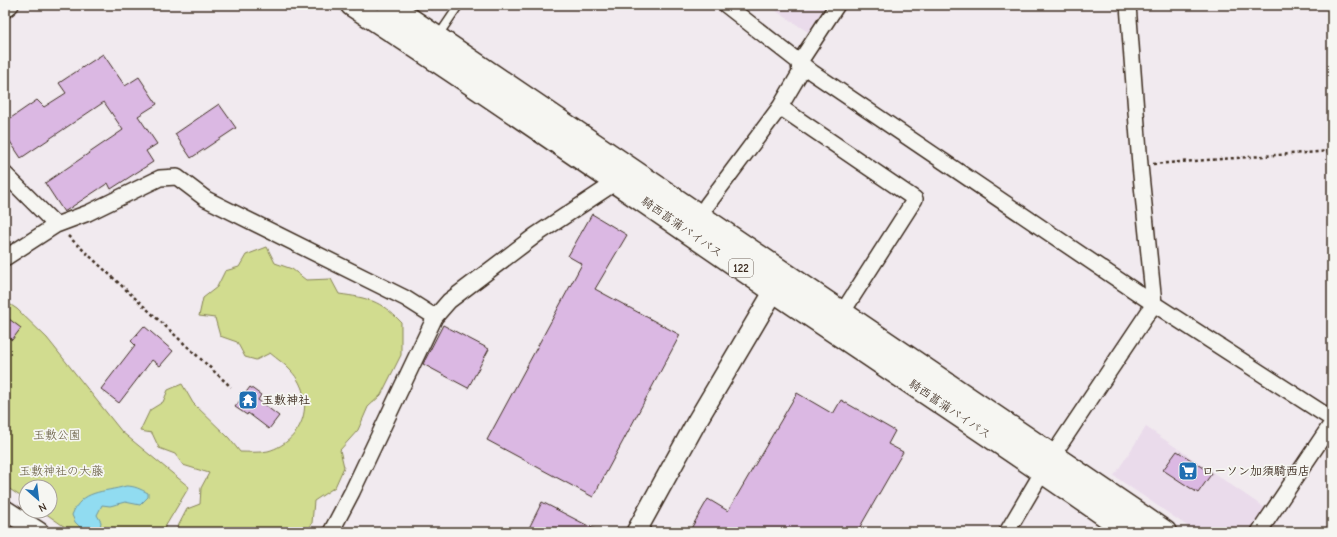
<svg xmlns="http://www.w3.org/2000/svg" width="1337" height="537" font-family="'Comic Neue','Klee One',sans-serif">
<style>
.built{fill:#eadbeb}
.green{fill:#d1dc8f;stroke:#868356}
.water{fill:#91dcf1;stroke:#6f959d}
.building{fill:#dbb8e3;stroke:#3b2a1e}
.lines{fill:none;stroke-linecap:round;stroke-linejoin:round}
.service-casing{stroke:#3b2a1e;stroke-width:10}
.minor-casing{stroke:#3b2a1e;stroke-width:18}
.tertiary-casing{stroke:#3b2a1e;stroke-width:22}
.trunk-casing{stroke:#3b2a1e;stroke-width:25}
.path{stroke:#3b2a1e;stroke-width:2.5;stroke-dasharray:3 3;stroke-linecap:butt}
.service{stroke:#f6f6f2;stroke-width:7}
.minor{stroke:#f6f6f2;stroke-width:15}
.tertiary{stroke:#f6f6f2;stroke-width:19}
.trunk{stroke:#f6f6f2;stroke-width:22}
.labels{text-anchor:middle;stroke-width:3.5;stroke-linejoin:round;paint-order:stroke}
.shield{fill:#f6f6f2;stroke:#73675e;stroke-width:1}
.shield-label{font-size:11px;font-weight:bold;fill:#3b2a1e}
.street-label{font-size:12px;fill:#3b2a1e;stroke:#f6f6f2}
.poi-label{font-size:12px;font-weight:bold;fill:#3b2a1e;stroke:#f6f6f2;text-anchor:start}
.park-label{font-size:12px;fill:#60563a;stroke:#f6f6f2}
</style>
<rect width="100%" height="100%" fill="#f1eaef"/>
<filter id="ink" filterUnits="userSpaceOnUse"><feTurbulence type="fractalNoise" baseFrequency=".025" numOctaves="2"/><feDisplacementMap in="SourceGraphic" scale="8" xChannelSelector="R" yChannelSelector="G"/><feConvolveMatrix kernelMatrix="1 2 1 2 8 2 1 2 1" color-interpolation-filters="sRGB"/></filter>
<g filter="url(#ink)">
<path class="built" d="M 767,5 L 826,5 L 808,32 Z
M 1146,427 L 1265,508 L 1250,532 L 1196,532 L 1114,476 Z"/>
<path class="green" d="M 267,247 L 275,263 L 292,269 L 306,280 L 331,279 L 339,294 C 368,298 380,300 401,322 L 401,355 L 381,395 L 368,407 L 358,430 L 340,450 L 344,467 L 335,487 L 314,501 L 312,523 L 308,532 L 175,532 L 187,509 L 200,504 L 201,488 L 209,473 L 183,465 L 175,454 L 159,448 L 152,433 L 140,431 L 150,410 L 163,402 L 168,390 L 182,384 L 193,403 L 229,438 L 240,452 C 249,452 259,453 268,451 C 304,441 317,399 291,371 C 285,364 277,359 270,353 L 256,360 L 245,357 L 237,342 L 220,336 L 215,318 L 199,316 L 203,298 L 217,287 L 225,271 L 239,267 L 246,255 Z
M 5,301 L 17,309 L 47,338 L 122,432 L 189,487 L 162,532 L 72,532 L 42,511 L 50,511 L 50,487 L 26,487 L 26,500 L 5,486 Z"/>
<path class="water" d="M 126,486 C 135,486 140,489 148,493 L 148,497 L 140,505 L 125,502 L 110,506 L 102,505 L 97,515 L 101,522 L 100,528 L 94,531 L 83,530 L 75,522 L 72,515 C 82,489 103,493 126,486 Z"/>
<path class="building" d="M 103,54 L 125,86 L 139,77 L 157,104 L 138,116 L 157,144 L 146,151 L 153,162 L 111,189 L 108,183 L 64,212 L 45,183 L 123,130 L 104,102 L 21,158 L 5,134 L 5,122 L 37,100 L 44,107 L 66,93 L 59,83 Z
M 219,104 L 236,128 L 191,158 L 175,134 Z
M 592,214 L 627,235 L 595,289 L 680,335 L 593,497 L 487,440 L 582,264 L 568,256 Z
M 9,319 L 21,328 L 12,340 L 5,335 L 5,325 Z
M 443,325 L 489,349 L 468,388 L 423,364 Z
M 144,326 L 173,351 L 160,366 L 152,360 L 119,403 L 101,389 L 135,345 L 131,341 Z
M 250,387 L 261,395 L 258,400 L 279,416 L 269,429 L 248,413 L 247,415 L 235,407 Z
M 797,393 L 833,414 L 841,400 L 895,431 L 888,444 L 903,452 L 857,532 L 689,532 L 708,499 L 728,511 Z
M 1177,451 L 1212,473 L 1198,493 L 1163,470 Z
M 542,502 L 600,532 L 527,532 Z"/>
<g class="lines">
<defs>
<path id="service" d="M 438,36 L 459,5"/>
<path id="minor" d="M 726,5 L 813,73 L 1154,304 L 1332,419
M 5,10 L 11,5
M 780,107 L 915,199 L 842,313
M 5,174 L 56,225
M 707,205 L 780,107 L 800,73 L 799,63 L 837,5
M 5,258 L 56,225 L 88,213 L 160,178 L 177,177 L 206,199 L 405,298 L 435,317
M 1053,455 L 1154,304 L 1140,165 L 1128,5
M 331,532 L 352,492 L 435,317 L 449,301 L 536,235 L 616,182
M 1007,532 L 1043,471
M 1259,532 L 1332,423"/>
<path id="tertiary" d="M 5,510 L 39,532
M 636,532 L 697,421 L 781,279"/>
<path id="trunk" d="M 352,5 C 495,97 633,195 774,291 C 892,371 1012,449 1129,532
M 389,5 L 1165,532"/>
</defs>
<use href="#service" class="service-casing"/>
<use href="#minor" class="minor-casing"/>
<use href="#tertiary" class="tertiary-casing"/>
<use href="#trunk" class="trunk-casing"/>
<path class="path" d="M 1153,164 L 1332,151
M 68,236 L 231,387"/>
<use href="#service" class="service"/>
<use href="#minor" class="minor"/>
<use href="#tertiary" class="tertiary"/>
<use href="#trunk" class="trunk"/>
</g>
</g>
<defs>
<symbol id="temple-square" viewBox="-11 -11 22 22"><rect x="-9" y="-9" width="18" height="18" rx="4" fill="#1f6fb2" stroke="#f6f6f2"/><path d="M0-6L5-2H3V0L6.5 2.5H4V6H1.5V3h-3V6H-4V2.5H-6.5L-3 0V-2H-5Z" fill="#fff"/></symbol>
<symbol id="supermarket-square" viewBox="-11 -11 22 22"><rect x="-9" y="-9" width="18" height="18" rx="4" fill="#1f6fb2" stroke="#f6f6f2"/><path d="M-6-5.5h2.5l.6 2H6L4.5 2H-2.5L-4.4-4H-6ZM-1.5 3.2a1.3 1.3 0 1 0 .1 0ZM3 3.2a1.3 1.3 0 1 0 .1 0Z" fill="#fff"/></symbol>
</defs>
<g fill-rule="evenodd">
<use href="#temple-square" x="237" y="389" width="22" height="22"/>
<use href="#supermarket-square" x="1177" y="460" width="22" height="22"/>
</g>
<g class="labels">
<rect class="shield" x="729" y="259" width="24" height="18" rx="3"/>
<g class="shield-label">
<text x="741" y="272">122</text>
</g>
<g class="street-label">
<text transform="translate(682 227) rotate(35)" y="4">騎西菖蒲バイパス</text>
<text transform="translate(950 409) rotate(34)" y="4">騎西菖蒲バイパス</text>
</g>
<g class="poi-label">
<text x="262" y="404">玉敷神社</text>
<text x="1202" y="475">ローソン加須騎西店</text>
</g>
<g class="park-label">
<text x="57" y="439">玉敷公園</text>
<text x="61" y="475">玉敷神社の大藤</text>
</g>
</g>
<rect width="1337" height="537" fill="none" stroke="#f6f6f2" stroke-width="20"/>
<rect x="10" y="10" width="1317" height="517" fill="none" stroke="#3b2a1e" stroke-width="1.5" filter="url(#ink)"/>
<g transform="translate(38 499) rotate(152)"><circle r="19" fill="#f6f6f2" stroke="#aba49d"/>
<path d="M0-3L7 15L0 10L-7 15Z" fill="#1f6fb2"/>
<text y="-6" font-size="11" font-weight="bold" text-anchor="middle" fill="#3b2a1e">N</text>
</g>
</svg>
